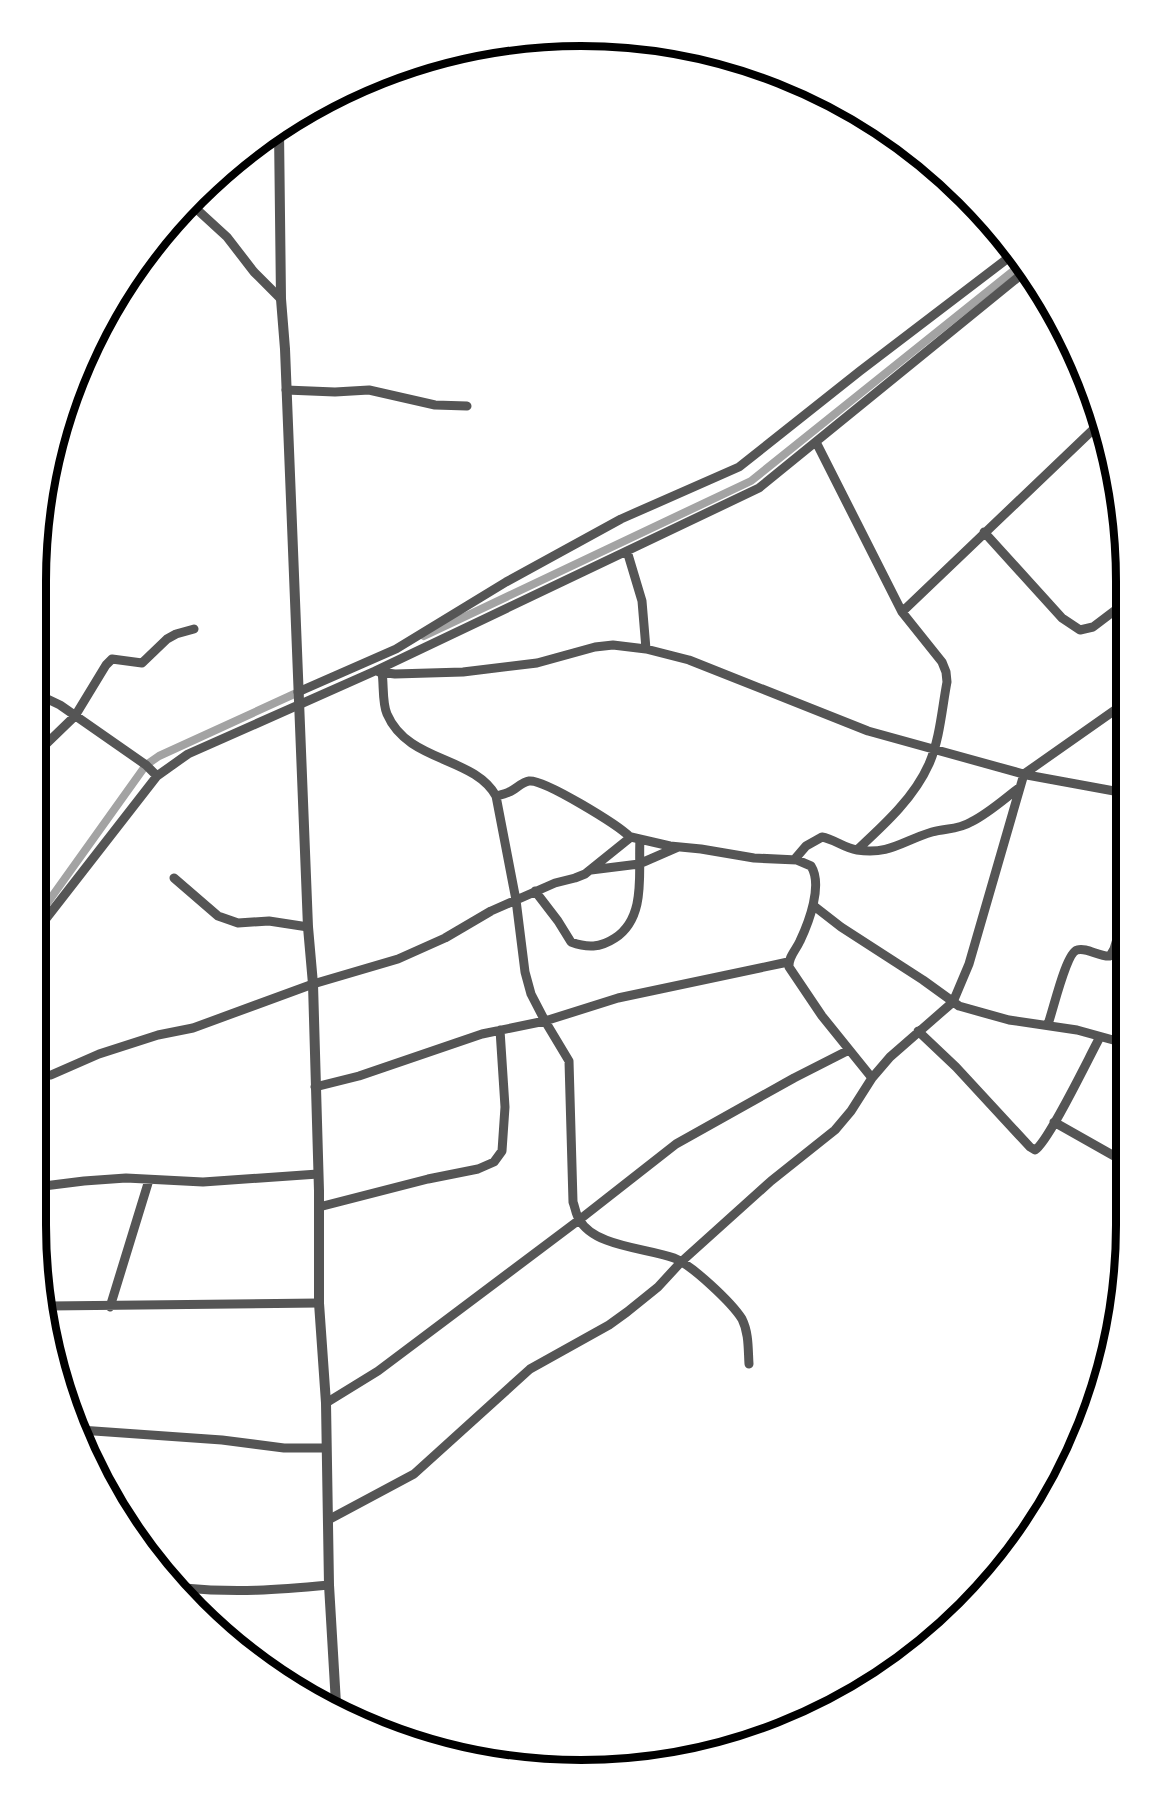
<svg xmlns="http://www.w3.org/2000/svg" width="1163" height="1806" font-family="Raleway,sans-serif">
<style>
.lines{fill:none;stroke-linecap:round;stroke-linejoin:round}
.canal{stroke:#a3a3a3;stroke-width:8}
.minor{stroke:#555;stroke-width:9}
.tertiary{stroke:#555;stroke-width:10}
.rim{fill:none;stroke:#000;stroke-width:8}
</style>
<rect width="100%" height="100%" fill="#fff"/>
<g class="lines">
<path class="canal" d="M 424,636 L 751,481 L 1023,263
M 38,916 L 146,765 L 159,756 L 303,690"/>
<path class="minor" d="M 191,204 L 227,237 L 254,272 L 281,299
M 286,390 L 335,392 L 369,390 L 435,405 L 467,406
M 816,442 L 902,612 L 942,662 L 946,672 L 947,682 C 942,708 940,739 929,764 C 914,798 884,825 857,850
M 984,532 L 1062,618 L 1080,630 L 1093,627 L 1126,602
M 627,551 L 642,601 L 646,649
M 902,612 L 1101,422
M 379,672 L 395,674 L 463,672 L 537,663 L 595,647 L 613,645 L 646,649 L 689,660 L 868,731 L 1027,775 L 1125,793
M 382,672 C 384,685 382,703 387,714 C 408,763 474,756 496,796 L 516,900 L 525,972 L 531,994 L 545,1021 L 569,1061 L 573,1202 C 575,1207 576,1215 579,1219 C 594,1247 647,1248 674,1258 C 692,1265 732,1303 742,1319 C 749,1333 748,1349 749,1364
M 298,692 L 396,649 L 506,582 L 621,519 L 739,467 L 860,371 L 1016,252
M 39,695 L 60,705 L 146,765 L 157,776
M 496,796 C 500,795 505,794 509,792 C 516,789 522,782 529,781 C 544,779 618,825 630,837
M 39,802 L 43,791 L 41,770 L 44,746 L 75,716 L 106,665 L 112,659 L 142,663 L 167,639 L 176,634 L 194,629
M 794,860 L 806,846 L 822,837 C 834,839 844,848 857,850 C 890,855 902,841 932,832 C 945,828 958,830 971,822 C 989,813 1004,799 1020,787
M 591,870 L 639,864 L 678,847
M 174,878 L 218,916 L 238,923 L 269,921 L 308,927
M 535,891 L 558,921 L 571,942 C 587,948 600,948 615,938 C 647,917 638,872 640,839
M 814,906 L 841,927 L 923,980 L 959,1006 L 1009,1020 L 1077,1030 L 1124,1043
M 38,929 L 157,776 L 188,754 L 375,671 L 759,488 L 1027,270
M 1048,1024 C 1053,1011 1066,953 1077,950 C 1087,947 1099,957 1110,956 L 1114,949 L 1124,916
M 918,1031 L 956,1067 L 1030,1147 L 1035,1150 C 1049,1141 1089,1057 1100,1037
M 37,1076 L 51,1075 L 99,1054 L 158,1035 L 193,1028 L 313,984 L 398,959 L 445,938 L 491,911 L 555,883 L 575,878 L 585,874 L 631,837 L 670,846 L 701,849 L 754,858 L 797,860 L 811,866 C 823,885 809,922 800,941 C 796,950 788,957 789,967 L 822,1016 L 872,1078
M 315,1087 L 359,1076 L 482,1034 L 545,1021 L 618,998 L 788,962
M 1054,1122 L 1123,1161
M 36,1187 L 84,1181 L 126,1178 L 203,1182 L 318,1174
M 319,1207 L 428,1179 L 478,1169 L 494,1162 L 502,1151 L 505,1107 L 500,1030
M 49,1306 L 319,1303
M 110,1307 L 149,1180
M 326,1403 L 378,1371 L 579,1220 L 676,1144 L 794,1078 L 849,1050
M 80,1430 L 222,1440 L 284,1448 L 326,1448
M 328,1520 L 414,1474 L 530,1369 L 609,1325 L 627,1312 L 658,1287 L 681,1262 L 771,1181 L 835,1130 L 851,1111 L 872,1078 L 890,1057 L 953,1002 L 969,964 L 1024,774 L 1125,703
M 184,1588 C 236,1593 277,1590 329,1585"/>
<path class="tertiary" d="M 279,131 L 281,299 L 285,349 L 308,927 L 313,984 L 319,1191 L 319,1303 L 326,1403 L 329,1585 L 336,1704"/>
</g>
<path d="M0 0H1163V1806H0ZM581 46H581A535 535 0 0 1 1116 581V1225A535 535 0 0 1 581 1760H581A535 535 0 0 1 46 1225V581A535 535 0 0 1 581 46Z" fill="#fff" fill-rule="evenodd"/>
<path class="rim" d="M581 46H581A535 535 0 0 1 1116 581V1225A535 535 0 0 1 581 1760H581A535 535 0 0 1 46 1225V581A535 535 0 0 1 581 46Z"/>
</svg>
